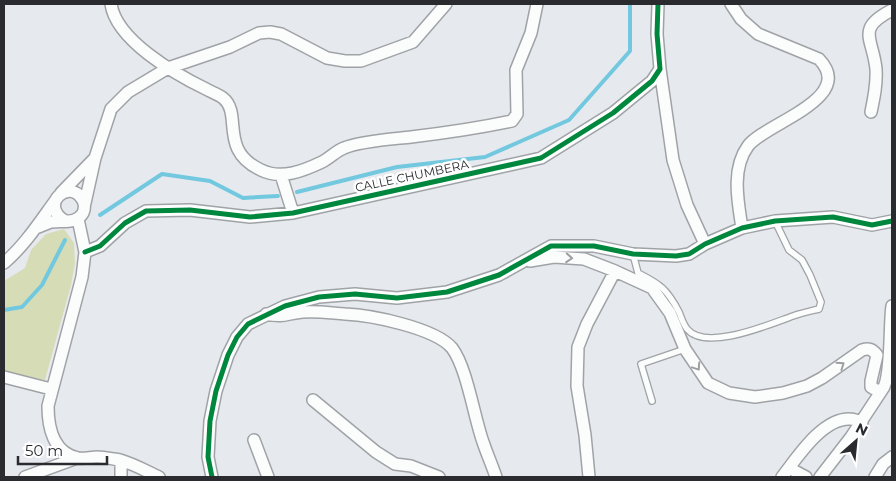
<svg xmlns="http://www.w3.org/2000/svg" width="896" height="481" font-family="Montserrat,sans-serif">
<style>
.green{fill:#d6ddb6}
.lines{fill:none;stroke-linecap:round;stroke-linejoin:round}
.stream{stroke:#72c8df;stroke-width:4}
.service-casing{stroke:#a0a3a6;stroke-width:8}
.minor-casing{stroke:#a0a3a6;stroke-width:14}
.service{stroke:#fbfcfc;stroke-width:5.5}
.minor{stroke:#fbfcfc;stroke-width:11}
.cycleway-casing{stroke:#fff;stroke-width:8}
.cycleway{stroke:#00873e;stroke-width:5}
.oneway{stroke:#9c9e9f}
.labels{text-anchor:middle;stroke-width:5;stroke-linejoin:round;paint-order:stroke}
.street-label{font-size:12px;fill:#292b2e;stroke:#fff}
</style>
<rect width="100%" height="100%" fill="#e6e9ee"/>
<path class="green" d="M 64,229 L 74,243 L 75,263 L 71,285 L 45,380 L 4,371 L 4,281 L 25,268 L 31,250 L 46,234 Z"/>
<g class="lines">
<path class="stream" d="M 297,192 L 397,167 L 485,157 L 569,120 L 630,51 L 630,4
M 100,215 L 162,174 L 210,181 L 243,198 L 278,196
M 4,310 L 22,307 L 42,285 L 65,240"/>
<defs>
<path id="service" d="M 633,254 L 638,273 C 660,284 667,289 679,312 C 681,317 683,324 687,329 C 706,352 770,324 793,316 C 802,313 811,311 819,309 L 821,302 L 810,275 L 802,260 L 789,250 L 775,221
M 652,401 L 641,364 L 685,349"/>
<path id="minor" d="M 111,4 C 116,40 175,74 206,89 C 211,92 218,94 223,98 C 243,114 218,150 261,170 C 281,180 303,171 322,162 C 330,158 336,151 344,148 C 360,141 393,139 411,137 C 445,133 479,128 512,121 L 517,114 L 516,70 L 531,33 L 537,4
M 731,4 L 741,19 L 758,34 L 819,59 C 857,99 765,123 748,146 C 731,169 738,202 742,228
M 660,69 L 673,160 L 687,205 L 705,244
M 871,112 C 874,98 877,84 876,69 C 873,38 855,29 892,10
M 281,175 L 293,213
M 61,193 L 94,159
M 85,203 L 95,158 L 111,109 L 128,92 L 168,68 L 230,47 L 259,33 L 270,32 L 281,34 L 327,58 L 345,61 L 361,61 L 413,42 L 446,4
M 78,219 L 85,252 L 82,277 L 48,406 C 48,427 53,453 78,458 C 84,459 91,457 97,457 C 104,457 113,459 120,460 C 134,464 146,471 159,477
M 36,228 C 41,226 46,224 51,222 C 62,220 76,225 83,213 C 85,208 85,203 82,199 C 70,178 38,204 65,221
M 85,252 L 100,246 L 125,223 L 146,211 L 190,210 L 250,217 L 293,213 L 541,158 L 613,113 L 652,81 L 660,69 L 657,34 L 658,4
M 530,261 L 554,257 L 584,259 L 615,271 L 652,288 L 670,313 L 685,349 L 708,383 L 729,393 L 755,397 L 783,393 L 807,386 L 822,378 L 862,350 C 869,348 872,349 877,355 L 871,381 L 871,387 L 876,390 L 882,390 C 892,379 889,325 892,306
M 4,263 C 24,246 39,223 55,201
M 266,314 C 285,318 287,313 303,312 C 317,311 331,313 345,314 C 371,315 435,328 452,348 C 467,368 474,417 483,442 C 487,454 492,465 496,477
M 4,377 L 51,389
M 313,400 L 376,452 L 395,464 L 411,466 L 439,477
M 254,440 L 268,477
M 121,461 L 121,477
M 789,468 L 806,477
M 25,477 L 77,458
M 212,477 L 208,457 L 210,421 L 216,391 L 228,355 L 237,337 L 248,324 L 285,306 L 319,297 L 355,294 L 397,298 L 447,292 L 499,275 L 551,246 L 594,246 L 633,254 L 676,256 L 689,254 L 705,244 L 742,228 L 775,221 L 833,217 L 872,225 L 892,221
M 589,477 L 585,435 L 577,386 L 578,347 L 587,324 L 615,271
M 782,477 C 797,458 822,418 850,419 C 854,419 858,421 862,422
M 820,477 L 851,437 L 882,390
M 875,477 L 883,464 L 892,457"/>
</defs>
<use href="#service" class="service-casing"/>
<use href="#minor" class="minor-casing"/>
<use href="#service" class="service"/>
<use href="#minor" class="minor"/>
<defs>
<path id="cycleway" d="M 85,252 L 100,246 L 125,223 L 146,211 L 190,210 L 250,217 L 293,213 L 541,158 L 613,113 L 652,81 L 660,69 L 657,34 L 658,4
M 212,477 L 208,457 L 210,421 L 216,391 L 228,355 L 237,337 L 248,324 L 285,306 L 319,297 L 355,294 L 397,298 L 447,292 L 499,275 L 551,246 L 594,246 L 633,254 L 676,256 L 689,254 L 705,244 L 742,228 L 775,221 L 833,217 L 872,225 L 892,221"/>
</defs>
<use href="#cycleway" class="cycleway-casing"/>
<use href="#cycleway" class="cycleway"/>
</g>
<defs><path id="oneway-chevron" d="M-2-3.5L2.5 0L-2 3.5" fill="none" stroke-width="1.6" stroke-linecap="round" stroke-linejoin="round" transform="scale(1.25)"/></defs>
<g class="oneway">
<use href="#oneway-chevron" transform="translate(569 258) rotate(4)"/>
<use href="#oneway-chevron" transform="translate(841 365) rotate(-35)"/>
<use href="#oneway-chevron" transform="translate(697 367) rotate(56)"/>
</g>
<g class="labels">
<g class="street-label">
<text transform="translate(412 176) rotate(-12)" y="4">CALLE CHUMBERA</text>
</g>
</g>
<rect width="896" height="481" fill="none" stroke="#292b2e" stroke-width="10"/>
<g transform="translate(856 441) rotate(27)" stroke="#ffffff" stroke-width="4" paint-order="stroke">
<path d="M0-4L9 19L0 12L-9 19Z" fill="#292b2e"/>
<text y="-8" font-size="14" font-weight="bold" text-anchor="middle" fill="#292b2e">N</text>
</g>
<path d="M18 456v8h89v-8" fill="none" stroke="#292b2e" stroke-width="2.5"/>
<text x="25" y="456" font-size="15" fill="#292b2e" stroke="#ffffff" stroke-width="4" paint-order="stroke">50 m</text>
</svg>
